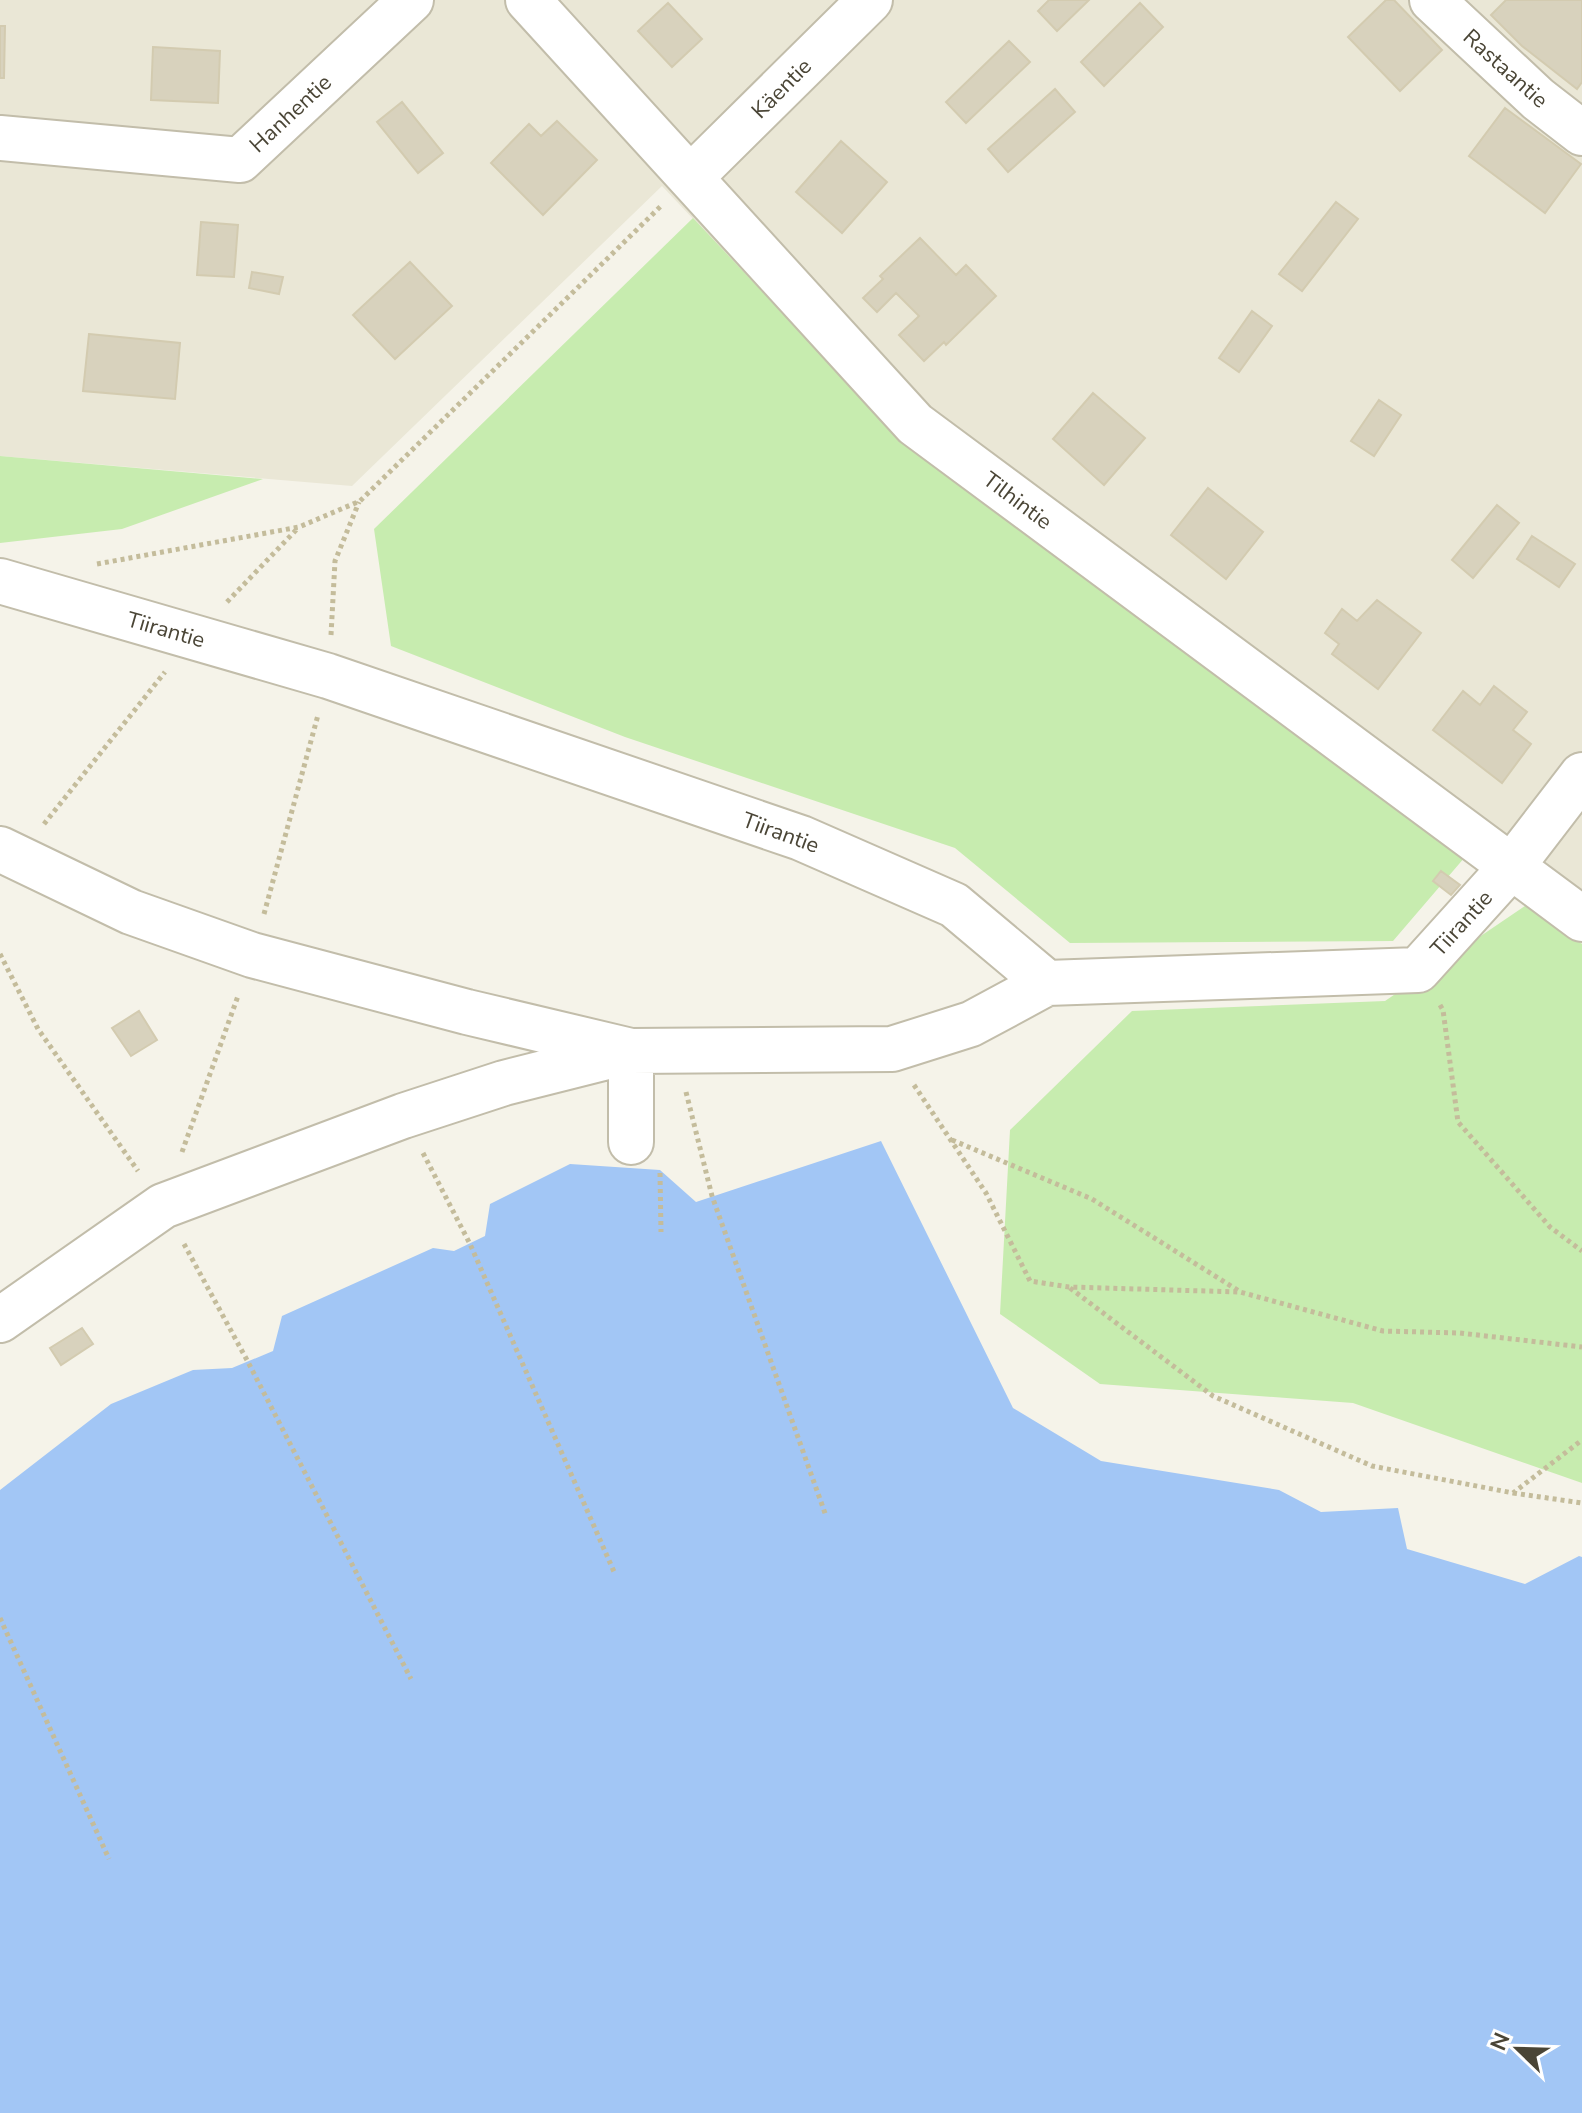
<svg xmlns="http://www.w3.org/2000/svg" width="1582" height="2113" font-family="'Nunito Sans',sans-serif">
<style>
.residential{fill:#eae7d6}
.green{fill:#c7ecaf}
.water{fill:#a2c6f5}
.building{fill:#d8d2bd;stroke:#d3cbb0;stroke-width:2}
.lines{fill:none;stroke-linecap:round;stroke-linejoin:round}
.minor-casing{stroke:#c2bdaa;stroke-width:48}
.path{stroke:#c4bc9b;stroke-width:5;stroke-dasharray:4 4;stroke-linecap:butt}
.minor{stroke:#fff;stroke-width:44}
.labels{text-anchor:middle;stroke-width:7;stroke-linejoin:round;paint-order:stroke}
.street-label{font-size:22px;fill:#4a4536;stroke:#fff}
</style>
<rect width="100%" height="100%" fill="#f5f3e9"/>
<path class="residential" d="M 0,0 L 1582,0 L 1582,944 L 903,441 L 662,186 L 352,486 L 0,456 Z"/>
<path class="green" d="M 693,218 L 903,441 L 1465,857 L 1393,941 L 1070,943 L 955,848 L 625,737 L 391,646 L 374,529 Z
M 0,457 L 0,456 L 263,479 L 122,529 L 0,543 Z
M 1528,904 L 1582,944 L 1582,1483 L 1353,1403 L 1100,1384 L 1000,1314 L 1010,1130 L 1132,1011 L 1385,1001 Z"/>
<path class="water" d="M 881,1141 L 1013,1408 L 1101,1461 L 1279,1490 L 1321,1512 L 1398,1508 L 1407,1549 L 1525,1584 L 1579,1556 L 1582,1557 L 1582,2113 L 0,2113 L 0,1490 L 111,1404 L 193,1370 L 232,1368 L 273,1351 L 282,1316 L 433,1248 L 454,1251 L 485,1236 L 490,1204 L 570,1164 L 660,1170 L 696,1202 Z"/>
<path class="building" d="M 1049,0 L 1089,0 L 1057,31 L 1038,11 Z
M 1386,0 L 1394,0 L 1442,50 L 1400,91 L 1348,37 Z
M 1506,0 L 1582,0 L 1582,82 L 1577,89 L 1522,46 L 1491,15 Z
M 668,3 L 702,39 L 672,67 L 638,31 Z
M 1140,3 L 1163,27 L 1104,86 L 1081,62 Z
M 0,26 L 5,26 L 4,78 L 0,78 Z
M 1009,41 L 1030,62 L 966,123 L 946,102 Z
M 153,47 L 220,51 L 218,103 L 151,100 Z
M 1055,89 L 1075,112 L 1008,172 L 988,149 Z
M 402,102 L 443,153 L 418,173 L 377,122 Z
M 1505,108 L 1581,164 L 1545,213 L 1469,156 Z
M 557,121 L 597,160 L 543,215 L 491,163 L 529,124 L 541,136 Z
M 841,141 L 887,182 L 842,233 L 796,192 Z
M 1336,202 L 1358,219 L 1302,291 L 1279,274 Z
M 201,222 L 238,225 L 234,277 L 197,275 Z
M 920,238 L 956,275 L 966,265 L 996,296 L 946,345 L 944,342 L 924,361 L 899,335 L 919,316 L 896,293 L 877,312 L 863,298 L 883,279 L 880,276 Z
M 410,262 L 452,306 L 395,359 L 353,315 Z
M 252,272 L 283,277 L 279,294 L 249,288 Z
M 1252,311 L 1272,326 L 1239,372 L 1219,358 Z
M 89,334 L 180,343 L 175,399 L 83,391 Z
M 1093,393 L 1145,438 L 1104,485 L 1053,439 Z
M 1379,400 L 1401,415 L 1374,456 L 1351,441 Z
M 1208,488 L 1263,532 L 1226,579 L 1171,535 Z
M 1497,505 L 1519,523 L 1473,578 L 1452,560 Z
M 1532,536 L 1575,564 L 1559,587 L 1517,559 Z
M 1377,600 L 1421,633 L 1378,689 L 1332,654 L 1339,644 L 1325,633 L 1342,609 L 1357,621 Z
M 1494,686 L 1527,712 L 1513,730 L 1531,744 L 1502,783 L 1433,730 L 1463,691 L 1480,705 Z
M 1441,871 L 1460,885 L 1451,895 L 1433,881 Z
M 139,1011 L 157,1040 L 131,1056 L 112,1028 Z
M 82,1328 L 93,1344 L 61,1365 L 50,1348 Z"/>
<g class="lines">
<defs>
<path id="minor" d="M 528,0 L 915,424 L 1582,919
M 1432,0 L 1538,99 L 1582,133
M 0,138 L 240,160 L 411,0
M 691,177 L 870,0
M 0,581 L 328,676 L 801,838 L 954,905 L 1047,983 L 1418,970 L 1512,866 L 1582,775
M 0,849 L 131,912 L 252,955 L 467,1012 L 631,1051 L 631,1142
M 0,1320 L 163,1206 L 403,1116 L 504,1083 L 631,1051 L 892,1049 L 971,1024 L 1047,983"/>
</defs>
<use href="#minor" class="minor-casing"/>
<path class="path" d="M 97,564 L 299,527 L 360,501 L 662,205
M 227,602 L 298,528
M 331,635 L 335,561 L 359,502
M 44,824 L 165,672
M 264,914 L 318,715
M 0,954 L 38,1029 L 138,1171
M 1440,1005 L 1443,1010 L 1458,1122 L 1550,1227 L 1582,1251
M 914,1085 L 986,1193 L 1030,1281 L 1069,1287 L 1240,1292 L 1383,1331 L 1460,1333 L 1582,1347
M 686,1092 L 712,1196 L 826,1516
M 952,1140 L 1092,1199 L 1239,1291
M 182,1152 L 238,996
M 423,1153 L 470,1244 L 615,1574
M 660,1173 L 661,1232
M 184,1244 L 248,1362 L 411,1679
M 1070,1288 L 1213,1396 L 1372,1466 L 1513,1493 L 1582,1440
M 1513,1493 L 1582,1503
M 0,1618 L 109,1859"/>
<use href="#minor" class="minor"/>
</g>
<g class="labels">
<g class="street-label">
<text transform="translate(1506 68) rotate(42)" y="8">Rastaantie</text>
<text transform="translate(781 88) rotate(-45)" y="8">Käentie</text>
<text transform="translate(290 113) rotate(-43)" y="8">Hanhentie</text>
<text transform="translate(1018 500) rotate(37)" y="8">Tilhintie</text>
<text transform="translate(166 629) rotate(16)" y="8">Tiirantie</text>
<text transform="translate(781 832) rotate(20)" y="8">Tiirantie</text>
<text transform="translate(1461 923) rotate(-48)" y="8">Tiirantie</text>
</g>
</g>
<g transform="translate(1518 2049) rotate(293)" stroke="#ffffff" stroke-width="6" paint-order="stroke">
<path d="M0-6L14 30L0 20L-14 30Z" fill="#4a4536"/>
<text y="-12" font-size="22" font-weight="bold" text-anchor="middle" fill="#4a4536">N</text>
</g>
</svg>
